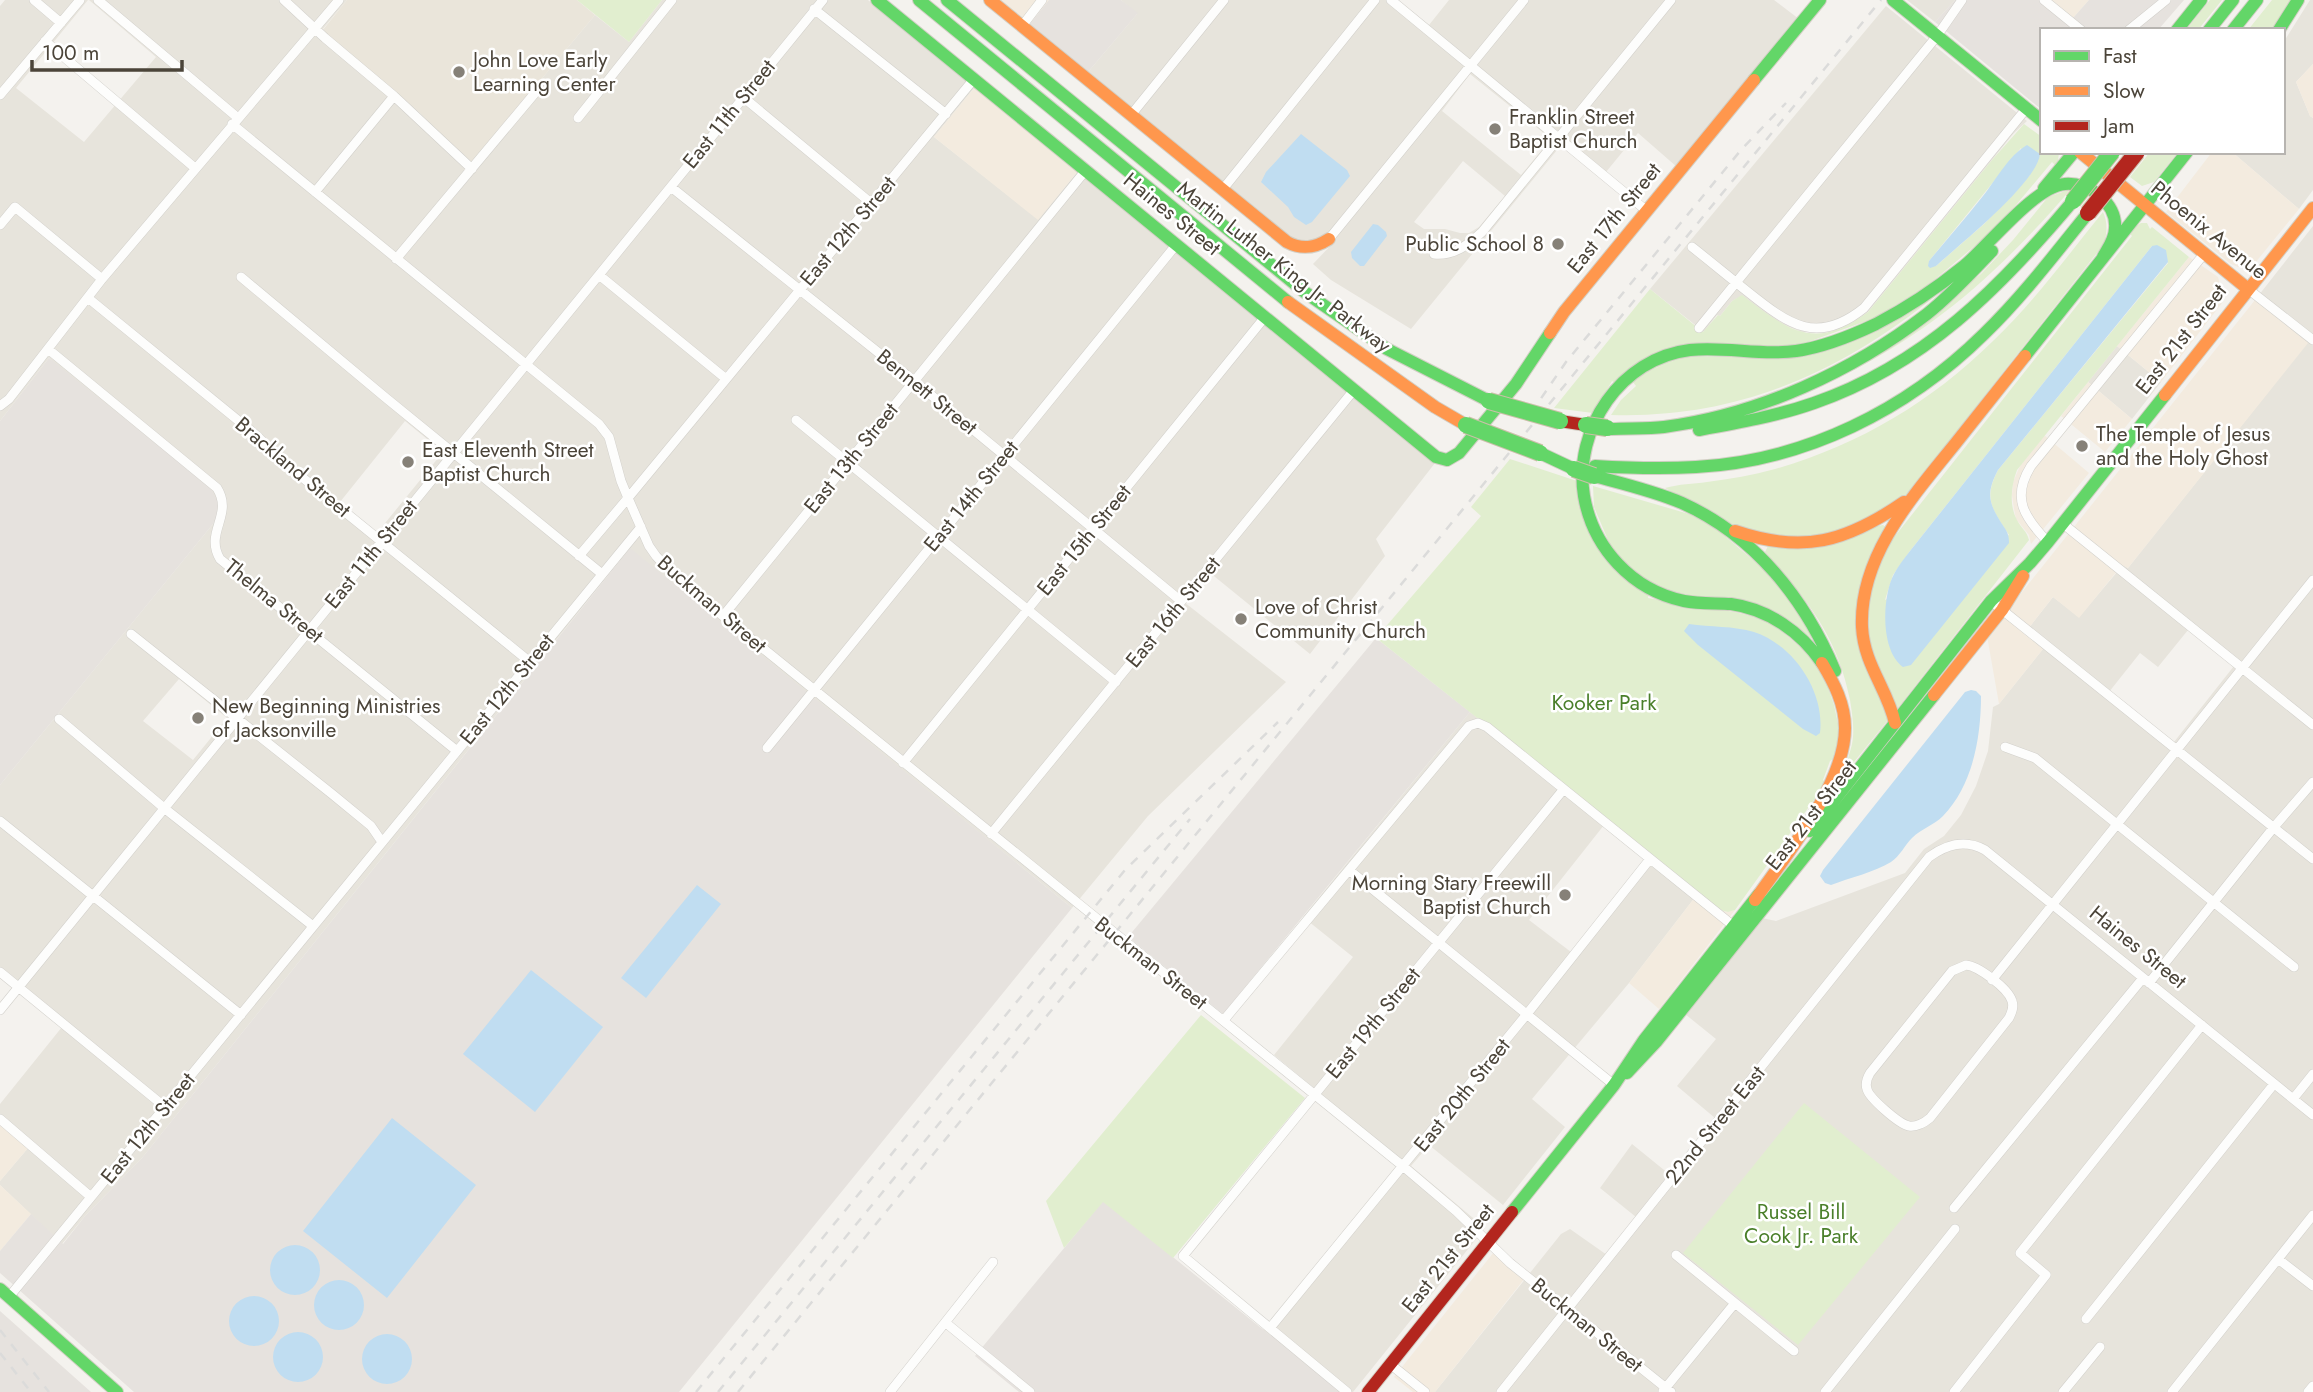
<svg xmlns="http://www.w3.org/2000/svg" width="2313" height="1392" font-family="Jost,sans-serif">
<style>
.residential{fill:#e7e4dc;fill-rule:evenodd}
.commercial{fill:#f3ebdf}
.industrial{fill:#e6e2de}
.education{fill:#eae5da}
.green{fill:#e1eecf;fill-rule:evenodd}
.water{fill:#c0ddf1}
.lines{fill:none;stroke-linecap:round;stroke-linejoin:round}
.street-casing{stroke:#d2d0cb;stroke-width:10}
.fast-casing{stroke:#d3cfc5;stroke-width:14}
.slow-casing{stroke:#d3cfc5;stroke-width:14}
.jam-casing{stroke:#d3cfc5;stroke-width:14}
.street{stroke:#fdfdfc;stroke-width:9}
.fast{stroke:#63d668;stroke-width:12}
.slow{stroke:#ff974d;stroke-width:12}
.jam{stroke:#b3261e;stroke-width:12}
.rail{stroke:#dbdbda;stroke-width:2.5;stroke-dasharray:9 9;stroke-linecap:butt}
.fast-bridge-casing{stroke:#ccbfa9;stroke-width:18;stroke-linecap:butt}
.jam-bridge-casing{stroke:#ccbfa9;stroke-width:18;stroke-linecap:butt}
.fast-bridge{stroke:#63d668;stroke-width:16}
.jam-bridge{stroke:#b3261e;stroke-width:16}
.poi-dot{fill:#868178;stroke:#fff;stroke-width:2.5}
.labels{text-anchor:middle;stroke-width:5;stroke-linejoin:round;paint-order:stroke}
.poi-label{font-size:21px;fill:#4b4439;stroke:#fff;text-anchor:start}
.street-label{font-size:21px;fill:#4b4439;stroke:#fff}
.park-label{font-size:21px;fill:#4a7f2a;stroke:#fff}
</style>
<rect width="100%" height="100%" fill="#f4f2ee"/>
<path class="residential" d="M 5,0 L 88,0 L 16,88 L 84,142 L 156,57 L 89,0 L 347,0 L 322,30 L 420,113 L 440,135 L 472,162 L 595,15 L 629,42 L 662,0 L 868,0 L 975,87 L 934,137 L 1038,219 L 1078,171 L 1435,463 L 1376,539 L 1385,556 L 1310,654 L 1209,572 L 1184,602 L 1286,682 L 1148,816 L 1072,908 L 629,549 L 142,1158 L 85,1216 L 62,1244 L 0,1185 L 0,1181 L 28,1148 L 0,1124 L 0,1104 L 62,1027 L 0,976 L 0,785 L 217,519 L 49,358 L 0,421 L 0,6 ZM 405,421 L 443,452 L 377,533 L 340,502 ZM 179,679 L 227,718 L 193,760 L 143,721 Z
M 1121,0 L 1398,0 L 1429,25 L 1449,0 L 1774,0 L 1799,19 L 1677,167 L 1638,133 L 1606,172 L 1566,139 L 1411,329 L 1331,280 L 1313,264 L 1334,242 L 1296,242 L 1088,72 L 1137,14 ZM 1470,74 L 1551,139 L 1521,175 L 1442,111 ZM 1463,161 L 1505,196 L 1479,227 L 1469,233 L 1460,233 L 1445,229 L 1424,229 L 1414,222 Z
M 1907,0 L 1955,0 L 1935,22 Z
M 2310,0 L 2313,0 L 2313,64 L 2296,82 L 2310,116 L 2313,118 L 2313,190 L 2299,209 L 2232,152 L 2283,152 L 2283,43 Z
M 1886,6 L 2027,121 L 2014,133 L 1868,312 L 1854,322 L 1835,331 L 1821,333 L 1801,332 L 1777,322 L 1742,296 L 1732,301 L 1720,316 L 1717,315 L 1704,332 L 1650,289 Z
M 2313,226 L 2313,1392 L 1435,1392 L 1561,1234 L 1570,1229 L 1607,1255 L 1636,1217 L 1600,1188 L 1632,1144 L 1669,1174 L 1715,1118 L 1677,1086 L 1716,1039 L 1685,1014 L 1762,918 L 1776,921 L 1905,873 L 1924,849 L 1944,836 L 1961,815 L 1976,786 L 1988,751 L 1993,707 L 1999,704 L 2043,649 L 2024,634 L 2053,597 L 2079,617 L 2123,565 L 2128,568 L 2307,343 L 2255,300 ZM 2188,630 L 2234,666 L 2174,742 L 2109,692 L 2140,653 L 2158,667 Z
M 2117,346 L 2161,382 L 2132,419 L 2088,382 Z
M 1470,712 L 1608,820 L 1529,920 L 1571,952 L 1649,853 L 1699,892 L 1629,983 L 1532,1099 L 1565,1127 L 1503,1205 L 1429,1145 L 1411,1166 L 1485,1228 L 1353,1392 L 1341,1392 L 1263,1330 L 1401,1160 L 1274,1055 L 1353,957 L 1303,917 Z"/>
<path class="commercial" d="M 999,0 L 1049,0 L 1029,25 Z
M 2050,0 L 2089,0 L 2073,18 Z
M 2313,64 L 2313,118 L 2310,116 L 2296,82 Z
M 975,87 L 1078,171 L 1038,220 L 934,137 Z
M 2212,152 L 2232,152 L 2299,209 L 2255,263 L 2238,267 L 2231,264 L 2166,212 Z
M 2189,257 L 2218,277 L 2223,294 L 2222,303 L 2161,382 L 2117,346 Z
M 2255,300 L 2308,343 L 2128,568 L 2122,565 L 2079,618 L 2053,597 L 2024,634 L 2043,649 L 1999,704 L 1987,636 Z
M 2088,382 L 2132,419 L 2105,452 L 2061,416 Z
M 2044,435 L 2089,473 L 2031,544 L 2029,535 L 2016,519 L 2014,509 L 2012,495 L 2013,482 L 2020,466 Z
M 1699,892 L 1720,910 L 1728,912 L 1735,910 L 1659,1009 L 1629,983 Z
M 0,1124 L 28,1148 L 0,1181 Z
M 0,1185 L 31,1214 L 0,1251 Z
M 1498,1247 L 1529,1273 L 1435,1392 L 1413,1392 L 1394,1377 Z"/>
<path class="industrial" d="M 1049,0 L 1121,0 L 1138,13 L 1088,72 L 1029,25 Z
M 1955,0 L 2050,0 L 2073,18 L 2089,0 L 2184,0 L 2158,30 L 2042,30 L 2042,110 L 1935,22 Z
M 49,358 L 210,487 L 218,502 L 217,519 L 0,785 L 0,421 Z
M 630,548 L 1072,908 L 679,1392 L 134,1392 L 0,1273 L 0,1251 L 31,1214 L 63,1244 L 85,1216 L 142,1158 Z
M 1376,638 L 1470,712 L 1223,1014 L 1128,937 Z
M 1103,1201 L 1341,1392 L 1019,1392 L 975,1356 Z
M 0,1310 L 0,1311 L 91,1392 L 0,1392 Z"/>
<path class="education" d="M 347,0 L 577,0 L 595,15 L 472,162 L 440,135 L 420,113 L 322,31 Z"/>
<path class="green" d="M 577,0 L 662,0 L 629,42 Z
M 2210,0 L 2222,0 L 2198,30 L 2186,30 Z
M 2272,0 L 2292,0 L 2273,30 L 2248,30 Z
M 2024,124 L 2042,137 L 2042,152 L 2059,152 L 2058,161 L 2055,165 L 2052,162 L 2016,205 L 1982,240 L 1927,286 L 1875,318 L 1794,347 L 1714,344 L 1617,384 L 1612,381 L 1593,413 L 1554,408 L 1650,289 L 1703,332 L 1718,315 L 1720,316 L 1732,301 L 1742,295 C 1788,330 1814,352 1868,312 L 1992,160 ZM 2021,148 L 2030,175 L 1984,224 L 1936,266 L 1929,261 Z
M 2150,152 L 2178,152 L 2154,182 L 2142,186 L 2130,177 Z
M 2071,189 C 2003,268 1937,329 1842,376 L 1981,274 L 2013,240 L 2048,197 Z
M 2103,212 C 2108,223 2107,232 2104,244 L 1920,478 L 1904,497 L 1866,523 L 1807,539 L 1741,529 L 1665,488 C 1679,484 1693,484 1707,482 C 1730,479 1753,475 1775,469 C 1859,445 1931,402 1993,341 C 2034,302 2068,255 2103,212 Z
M 2141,223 L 2147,223 L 2150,229 L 2152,227 L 2189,257 L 2017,470 C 2011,486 2009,505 2017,520 C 2021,528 2027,531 2029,540 L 1897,709 C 1879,675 1861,638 1869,598 C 1873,582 1879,566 1884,550 L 2132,236 L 2130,234 L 2135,227 ZM 2152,246 L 2168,263 L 1998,470 C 1983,499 1992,509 2009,535 L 1885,600 L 1893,575 L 1910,551 Z
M 1937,295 C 1839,373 1738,419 1611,415 L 1621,400 L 1636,386 L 1633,382 L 1650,370 L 1686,356 L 1783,358 Z
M 1510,459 L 1577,481 L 1580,508 L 1649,593 L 1648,598 L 1735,612 L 1770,621 L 1820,664 L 1834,705 L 1840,733 L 1833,759 L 1830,761 L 1823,780 L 1826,783 L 1735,910 L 1728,912 L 1720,910 L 1376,638 L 1481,516 L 1471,507 Z
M 1593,486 L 1689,514 L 1714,527 L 1785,587 L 1813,639 L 1709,600 L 1662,589 L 1633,571 L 1611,547 L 1594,507 Z
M 1883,525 L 1887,528 L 1859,598 L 1888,720 L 1850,767 L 1847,764 C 1848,757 1851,749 1852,744 C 1855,730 1852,713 1850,700 C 1837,635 1807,600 1765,552 L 1768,546 Z
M 1201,1015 L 1305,1098 L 1173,1258 L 1103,1202 L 1064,1248 L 1046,1201 Z
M 1804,1103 L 1920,1197 L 1798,1345 L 1683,1253 Z"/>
<path class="water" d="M 1301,134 L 1347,170 L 1350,176 L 1312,222 L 1306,225 L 1294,217 L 1288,207 L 1261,182 L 1266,172 Z
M 2027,145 L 2040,154 C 2037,183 1959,245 1936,266 L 1930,268 L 1928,266 L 1929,261 C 1947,239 1966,218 1983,196 C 1996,180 2008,156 2027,145 Z
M 1373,224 L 1378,225 L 1386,232 L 1387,236 L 1364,266 L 1360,266 L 1352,258 L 1351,252 Z
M 2157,245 L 2166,250 L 2168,262 L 1998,470 C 1985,495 1989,504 2004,527 C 2008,533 2009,536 2009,543 L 1911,665 L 1903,667 C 1880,651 1882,596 1894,574 C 1898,566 1904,559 1910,551 L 2152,246 Z
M 1689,624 C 1710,627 1734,626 1754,632 C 1794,645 1825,692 1820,733 L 1816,736 L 1803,729 L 1698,645 L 1684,631 Z
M 1971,690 L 1976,691 L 1981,696 C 1981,737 1973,785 1943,816 C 1934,825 1921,829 1912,838 C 1905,845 1900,856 1891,862 C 1875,872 1849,878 1831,885 L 1825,883 L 1820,876 L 1823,870 L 1965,692 Z
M 697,885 L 721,904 L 646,998 L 621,978 Z
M 531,970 L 603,1027 L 535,1112 L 463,1054 Z
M 392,1118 L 476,1185 L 387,1298 L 303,1231 Z
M270 1270a25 25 0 1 1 50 0a25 25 0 1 1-50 0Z
M314 1305a25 25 0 1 1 50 0a25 25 0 1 1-50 0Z
M229 1321a25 25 0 1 1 50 0a25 25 0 1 1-50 0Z
M273 1357a25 25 0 1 1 50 0a25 25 0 1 1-50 0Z
M362 1359a25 25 0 1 1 50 0a25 25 0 1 1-50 0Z"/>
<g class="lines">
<defs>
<path id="street" d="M 34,0 L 61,23
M 98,0 L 238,118
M 284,0 L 325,38 L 394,96 L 472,169
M 1391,0 L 1647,211
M 2044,0 L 2081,30
M 814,9 L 946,114
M 1022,26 L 1042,0
M 2129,30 L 2166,0
M 45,41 L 195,168
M 974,79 L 628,498 L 649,546 L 656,556 L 673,574 L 723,616 L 1404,1167 L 1456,1211 L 1510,1263 L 1671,1392
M 0,95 L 80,0
M 743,97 L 871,203
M 1131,115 L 1224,0
M 578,118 L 672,0
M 232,124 L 599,424 L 609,437 L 621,481 L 628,498 L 579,556
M 671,187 L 914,381 L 1181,601
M 1223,189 L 1375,0
M 315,192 L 394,96
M 0,225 L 15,207 L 102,279
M 1329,239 L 1524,0
M 1692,247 C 1711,262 1729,277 1748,292 C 1788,324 1817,346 1864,308 L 2026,109
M 1434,254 C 1454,256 1468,245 1482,232 L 1671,0
M 396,259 L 535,93
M 599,275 L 725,378
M 241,277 L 386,398 L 602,574
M 2248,289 L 2313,340
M 88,298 L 256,435 L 287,465 L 530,662
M 1699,328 L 1937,36 L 1962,0
M 48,349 L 217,488 C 234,515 204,532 220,559 L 457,751
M 0,406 L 9,399 L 102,279 L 339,0
M 796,420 L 1116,682
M 2062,523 L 2313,725
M 2048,542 C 2024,517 2011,498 2031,466 L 2204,254
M 1991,601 L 2313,859
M 723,616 L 1086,170
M 131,634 L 332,794 L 371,826 L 382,842
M 59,719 L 164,808 L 313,926
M 2005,747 L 2035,758 L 2294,967
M 767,748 L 1176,245
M 903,763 L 1265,317
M 0,821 L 241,1015
M 991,834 L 1354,390
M 1349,870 L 1614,1085
M 1966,965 C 1978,966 2008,988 2012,1001 C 2014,1007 2012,1012 2009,1018 L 1930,1118 C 1924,1123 1917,1127 1909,1126 C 1899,1124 1869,1098 1867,1089 C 1865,1083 1867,1078 1870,1073 L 1952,971 Z
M 0,972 L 165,1107
M 1992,980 L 2313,580
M 2149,983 L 2274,827 L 2313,782
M 0,1010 L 823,0
M 1224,1020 L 1469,726 L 1478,723 L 1487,727 L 1736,928
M 2293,1099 L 2313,1074
M 0,1119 L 91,1197
M 1954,1208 L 2143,978
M 1676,1255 L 1794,1351
M 2278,1259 L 2313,1286
M 9,1297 L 641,527
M 2086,1319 L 2274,1084
M 946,1323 L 1030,1392
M 1270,1328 L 1527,1014 L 1650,859
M 1390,1364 L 1425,1392
M 1663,1391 L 1735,1303
M 890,1392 L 993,1262
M 1347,1392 L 1183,1256 L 1563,790
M 1501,1392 L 1929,857 C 1947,844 1965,839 1985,850 L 2313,1115
M 1825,1392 L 1955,1229
M 1954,1392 L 2046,1275 L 2020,1253 L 2202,1025
M 2063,1392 L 2100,1347
M 2172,1392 L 2313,1215
M 2308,1392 L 2313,1386"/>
<path id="fast" d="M 877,0 L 1436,457 L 1447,460 L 1459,453 L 1516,384 L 1550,333
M 919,0 L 1288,302
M 947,0 L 1306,293 L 1387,349 L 1489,401
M 1893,0 L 2042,121
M 2177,30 L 2201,0
M 2209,30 L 2233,0
M 2233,30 L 2257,0
M 2279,30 L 2298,0
M 1754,80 L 1820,0
M 2044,188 L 2074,152
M 2025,356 L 2187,152
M 1611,429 C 1629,428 1647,429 1664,427 C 1758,415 1853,371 1927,314 C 1951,295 1971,273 1992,251
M 1699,430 C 1738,423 1777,416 1814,403 C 1924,365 2000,288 2073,201
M 1540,453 L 1574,469
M 1595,466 C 1629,468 1662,469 1696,467 C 1805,461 1907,410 1984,334 C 2022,297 2055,254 2088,213
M 1594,476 C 1624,484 1654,491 1682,503 C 1755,536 1805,599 1835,671
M 1822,663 C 1801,632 1768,609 1731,604 C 1715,603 1699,604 1684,601 C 1632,590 1593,548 1584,496 C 1573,429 1621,358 1690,350 C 1725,346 1761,356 1796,351 C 1824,347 1851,336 1876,324 C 1907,308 1937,288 1964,266 C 1989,245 2035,186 2065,184 C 2089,182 2117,203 2115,228 C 2115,239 2108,248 2103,257
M 1810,831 L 1991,601 L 2030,563 L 2048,542 L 2165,395
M 1627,1073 L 1656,1042 L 1934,695
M 1512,1212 L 1614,1085 L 1644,1040 L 1759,894
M 0,1289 L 117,1392"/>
<path id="slow" d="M 990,0 L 1287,242 C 1302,250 1315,248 1329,239
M 2080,152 L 2248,289
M 1288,302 L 1435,407 L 1466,425
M 1550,333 L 1564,312 L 1754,80
M 2165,395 L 2313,208
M 1735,531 C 1803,554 1846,542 1904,502
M 1934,695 L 2002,610 L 2023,576
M 1895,723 C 1887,688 1864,665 1862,627 C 1859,556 1913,496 1955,444 C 1978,415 2001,386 2025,356
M 1755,900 C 1786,855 1845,784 1845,728 C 1845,704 1834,683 1822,663"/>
<path id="jam" d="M 1560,421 L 1586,425
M 1368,1392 L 1512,1212"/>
</defs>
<use href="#street" class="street-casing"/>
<use href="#fast" class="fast-casing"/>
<use href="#slow" class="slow-casing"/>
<use href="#jam" class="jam-casing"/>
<use href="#street" class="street"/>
<use href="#fast" class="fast"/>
<use href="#slow" class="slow"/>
<use href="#jam" class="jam"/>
<path class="rail" d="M 1531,413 L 1566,362 L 1741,150 L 1786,103
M 0,1330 L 49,1392
M 0,1353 L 31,1392
M 696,1392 L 1125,870 L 1278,722
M 718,1392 L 1190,819
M 738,1392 L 1881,0"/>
<defs>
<path id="fast-bridge" d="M 2073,201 L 2112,152
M 1489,401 L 1560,421
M 1466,425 L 1540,453
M 1586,425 L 1607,428
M 1574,469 L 1594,476"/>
<path id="jam-bridge" d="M 2088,213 L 2137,152"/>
</defs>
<use href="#fast-bridge" class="fast-bridge-casing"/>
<use href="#jam-bridge" class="jam-bridge-casing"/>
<use href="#fast-bridge" class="fast-bridge"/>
<use href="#jam-bridge" class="jam-bridge"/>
</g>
<g class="poi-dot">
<circle cx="459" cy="72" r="7"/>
<circle cx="1495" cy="129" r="7"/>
<circle cx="1558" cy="244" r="7"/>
<circle cx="2082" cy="446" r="7"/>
<circle cx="408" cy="462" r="7"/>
<circle cx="1241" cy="619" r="7"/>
<circle cx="198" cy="718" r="7"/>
<circle cx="1565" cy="895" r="7"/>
</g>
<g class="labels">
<g class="poi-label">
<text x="473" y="67">John Love Early<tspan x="473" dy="24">Learning Center</tspan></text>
<text x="1509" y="124">Franklin Street<tspan x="1509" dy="24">Baptist Church</tspan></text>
<text x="1544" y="251" text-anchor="end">Public School 8</text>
<text x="2096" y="441">The Temple of Jesus<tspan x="2096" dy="24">and the Holy Ghost</tspan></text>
<text x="422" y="457">East Eleventh Street<tspan x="422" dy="24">Baptist Church</tspan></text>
<text x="1255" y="614">Love of Christ<tspan x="1255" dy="24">Community Church</tspan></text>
<text x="212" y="713">New Beginning Ministries<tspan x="212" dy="24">of Jacksonville</tspan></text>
<text x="1551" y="890" text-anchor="end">Morning Stary Freewill<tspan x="1551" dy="24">Baptist Church</tspan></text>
</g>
<g class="street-label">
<text transform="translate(729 114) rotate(-51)" y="7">East 11th Street</text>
<text transform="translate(1172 214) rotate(39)" y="7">Haines Street</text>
<text transform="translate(1614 218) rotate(-51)" y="7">East 17th Street</text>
<text transform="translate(2209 230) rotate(39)" y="7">Phoenix Avenue</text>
<text transform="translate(848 231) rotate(-50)" y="7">East 12th Street</text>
<text transform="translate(1284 267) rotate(38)" y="7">Martin Luther King Jr. Parkway</text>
<text transform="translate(2181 339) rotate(-52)" y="7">East 21st Street</text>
<text transform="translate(927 392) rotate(39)" y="7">Bennett Street</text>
<text transform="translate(851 458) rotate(-51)" y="7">East 13th Street</text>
<text transform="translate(293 467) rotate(40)" y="7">Brackland Street</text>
<text transform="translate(971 496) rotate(-51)" y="7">East 14th Street</text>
<text transform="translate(1084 540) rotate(-51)" y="7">East 15th Street</text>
<text transform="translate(371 554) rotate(-51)" y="7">East 11th Street</text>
<text transform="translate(274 601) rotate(39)" y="7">Thelma Street</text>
<text transform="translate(712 604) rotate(41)" y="7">Buckman Street</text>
<text transform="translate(1173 612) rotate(-51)" y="7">East 16th Street</text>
<text transform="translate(507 689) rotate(-51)" y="7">East 12th Street</text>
<text transform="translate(1811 815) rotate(-52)" y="7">East 21st Street</text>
<text transform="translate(2138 947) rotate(39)" y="7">Haines Street</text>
<text transform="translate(1151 963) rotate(38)" y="7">Buckman Street</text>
<text transform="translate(1373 1023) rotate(-51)" y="7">East 19th Street</text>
<text transform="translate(1462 1095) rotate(-51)" y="7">East 20th Street</text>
<text transform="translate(1715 1125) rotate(-51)" y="7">22nd Street East</text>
<text transform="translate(148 1128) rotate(-51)" y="7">East 12th Street</text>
<text transform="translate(1448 1258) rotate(-51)" y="7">East 21st Street</text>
<text transform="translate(1587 1325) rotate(39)" y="7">Buckman Street</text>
</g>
<g class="park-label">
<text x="1604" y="710">Kooker Park</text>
<text x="1801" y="1219">Russel Bill<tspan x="1801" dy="24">Cook Jr. Park</tspan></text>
</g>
</g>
<rect x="2040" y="28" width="245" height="126" fill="#ffffff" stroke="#b7b4b0" stroke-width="2"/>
<rect x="2054" y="51" width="35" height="10" fill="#63d668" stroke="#b7b4b0" stroke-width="2"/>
<text x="2103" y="63" font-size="21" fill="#4b4439">Fast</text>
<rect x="2054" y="86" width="35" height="10" fill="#ff974d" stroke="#b7b4b0" stroke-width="2"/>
<text x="2103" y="98" font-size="21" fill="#4b4439">Slow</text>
<rect x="2054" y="121" width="35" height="10" fill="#b3261e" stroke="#b7b4b0" stroke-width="2"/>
<text x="2103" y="133" font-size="21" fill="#4b4439">Jam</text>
<path d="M32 60v10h150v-10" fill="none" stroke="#4b4439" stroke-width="3.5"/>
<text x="42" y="60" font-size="21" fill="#4b4439" stroke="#ffffff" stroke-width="5" paint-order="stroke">100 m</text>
</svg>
